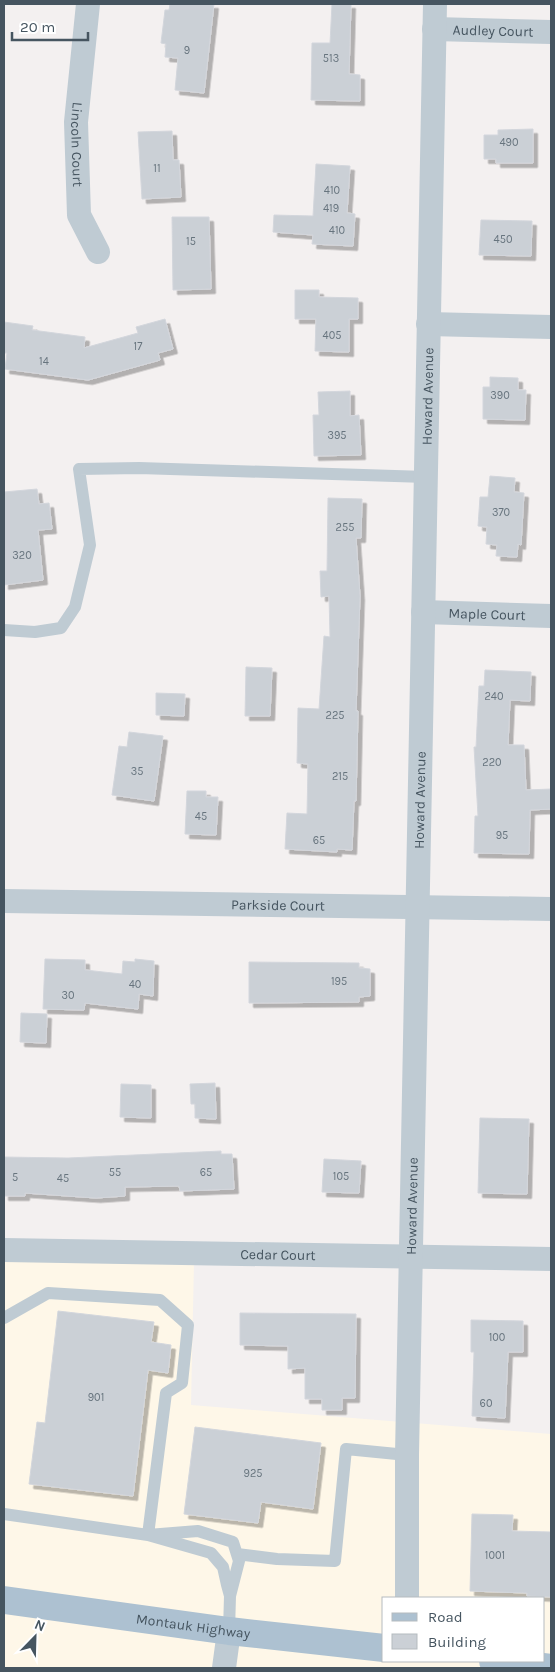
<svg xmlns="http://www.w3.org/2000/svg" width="555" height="1672" font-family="Karla,sans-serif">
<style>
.commercial{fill:#fef7e8;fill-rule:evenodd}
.building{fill:#cbd0d6;stroke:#d3d6dc;filter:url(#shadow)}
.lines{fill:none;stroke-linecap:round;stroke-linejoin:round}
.lane{stroke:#bfcbd3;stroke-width:12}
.street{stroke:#bfcbd3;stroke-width:24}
.primary{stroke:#adc1d1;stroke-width:28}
.labels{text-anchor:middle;stroke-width:4.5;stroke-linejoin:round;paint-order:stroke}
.number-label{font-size:11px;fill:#67747e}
.street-label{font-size:14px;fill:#465560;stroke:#fff}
</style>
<defs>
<filter id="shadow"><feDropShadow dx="4.5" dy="4.5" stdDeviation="0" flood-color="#0004"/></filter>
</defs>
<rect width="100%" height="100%" fill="#f3f0f0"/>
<path class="commercial" d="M 4,1259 L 194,1262 L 191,1405 L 551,1434 L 551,1668 L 4,1668 ZM 384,1598 L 544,1598 L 544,1661 L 384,1661 Z"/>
<path class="building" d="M 170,4 L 214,4 L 204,93 L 175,90 L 178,58 L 165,57 L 166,44 L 161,43 L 165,10 L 169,10 Z
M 332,4 L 351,4 L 349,74 L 360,75 L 360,101 L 311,100 L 312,43 L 330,43 Z
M 533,129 L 533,163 L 496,163 L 496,159 L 484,159 L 484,135 L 498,135 L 498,130 Z
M 172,131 L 173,160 L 179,160 L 181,197 L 142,199 L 138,132 Z
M 316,164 L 350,166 L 347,213 L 355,214 L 353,246 L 312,244 L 313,235 L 273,232 L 274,215 L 313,216 Z
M 172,217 L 209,217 L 211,289 L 173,290 Z
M 481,220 L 532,221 L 531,256 L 479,255 Z
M 295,290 L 319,290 L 319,297 L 358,298 L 358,319 L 349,319 L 349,352 L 315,351 L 316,319 L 295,319 Z
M 165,319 L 173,349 L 158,353 L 160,360 L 88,380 L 5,369 L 7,353 L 4,353 L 4,322 L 33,326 L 32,330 L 85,337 L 84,348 L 138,333 L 136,327 Z
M 490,377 L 518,378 L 518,390 L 526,390 L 525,420 L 483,419 L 483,387 L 490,387 Z
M 350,391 L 350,416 L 359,415 L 361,455 L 314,456 L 313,415 L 319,415 L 318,392 Z
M 490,476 L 515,478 L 514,492 L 524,493 L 521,545 L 518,544 L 517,557 L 496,556 L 497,545 L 486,544 L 487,527 L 478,526 L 480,497 L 488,497 Z
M 37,489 L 39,504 L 49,503 L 52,529 L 38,530 L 43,580 L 4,585 L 4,492 Z
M 328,498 L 362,499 L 361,538 L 356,538 L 360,596 L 356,711 L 358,711 L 356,801 L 354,801 L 352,850 L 337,849 L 337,852 L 285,849 L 287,813 L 307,814 L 308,764 L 297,763 L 298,708 L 319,709 L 324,636 L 330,637 L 329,596 L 321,597 L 320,571 L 327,571 Z
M 246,667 L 272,668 L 270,716 L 245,716 Z
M 485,670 L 531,672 L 530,701 L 510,700 L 508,745 L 524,745 L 526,790 L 551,789 L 551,809 L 530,810 L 529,854 L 474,853 L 475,816 L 478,816 L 474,747 L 476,747 L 479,686 L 484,686 Z
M 156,693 L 185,694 L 184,716 L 156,715 Z
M 129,732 L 163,736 L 154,801 L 112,795 L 119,746 L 127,747 Z
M 187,791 L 206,791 L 206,797 L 218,797 L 216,835 L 185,834 Z
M 45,959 L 85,960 L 85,970 L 122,974 L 123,961 L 135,962 L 135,959 L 154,961 L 153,996 L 139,994 L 138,1009 L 85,1003 L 84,1010 L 43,1009 Z
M 249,962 L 359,963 L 359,968 L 370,969 L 370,996 L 359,997 L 359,1002 L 249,1003 Z
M 21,1013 L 47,1014 L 46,1043 L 20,1042 Z
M 215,1083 L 216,1119 L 195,1118 L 195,1104 L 191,1104 L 190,1084 Z
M 121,1084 L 151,1085 L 151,1118 L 120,1117 Z
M 480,1118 L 529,1119 L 527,1194 L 478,1193 Z
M 221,1151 L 221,1154 L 232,1154 L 234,1189 L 180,1191 L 179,1186 L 125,1187 L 125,1196 L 96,1198 L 25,1193 L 25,1196 L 4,1196 L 4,1157 L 68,1158 Z
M 324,1159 L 361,1161 L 359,1193 L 322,1192 Z
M 58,1311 L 154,1322 L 151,1342 L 171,1345 L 168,1373 L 148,1370 L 133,1496 L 29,1484 L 37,1422 L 45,1423 Z
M 240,1313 L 356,1314 L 355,1398 L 342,1398 L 342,1410 L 322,1410 L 322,1399 L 305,1399 L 305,1368 L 288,1369 L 288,1346 L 240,1345 Z
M 471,1320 L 523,1321 L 523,1352 L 508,1352 L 505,1418 L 472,1416 L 474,1352 L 471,1352 Z
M 195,1427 L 321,1443 L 313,1509 L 261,1502 L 258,1523 L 184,1514 Z
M 472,1514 L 513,1515 L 512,1531 L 551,1532 L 551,1597 L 527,1596 L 527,1593 L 470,1591 Z"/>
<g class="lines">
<path class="lane" d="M 4,630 L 35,632 L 61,628 L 75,607 L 90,545 L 79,469 L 139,468 L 426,477
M 4,1318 L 48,1293 L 160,1300 L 188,1325 L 182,1383 L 166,1393 L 148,1535 L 198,1531 L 233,1542 L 239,1561 L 230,1596
M 4,1514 L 148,1535 L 211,1553 L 223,1567 L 227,1585 L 230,1596 L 229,1631
M 237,1554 L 277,1559 L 335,1561 L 346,1449 L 407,1455"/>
<g class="street">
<path id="s1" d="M 88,4 L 76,122 L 79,215 L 98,252"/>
<path id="s2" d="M 434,29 L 551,32"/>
<path d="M 428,324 L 551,327"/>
<path id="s3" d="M 423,612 L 551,616"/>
<path id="s4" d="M 4,901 L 551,909"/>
<path id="s5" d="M 4,1250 L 551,1259"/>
<path id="s6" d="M 407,1598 L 407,1455 L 435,4"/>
<path d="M 224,1668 L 229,1631"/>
</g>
<g class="primary">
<path id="s7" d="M 4,1600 L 229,1631 L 384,1648"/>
<path d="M 493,1661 L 551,1668"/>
</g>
</g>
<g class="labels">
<g class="number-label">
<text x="187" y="54">9</text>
<text x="331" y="62">513</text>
<text x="509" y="146">490</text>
<text x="157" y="172">11</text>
<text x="332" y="194">410</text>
<text x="331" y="212">419</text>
<text x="337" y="234">410</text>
<text x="503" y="243">450</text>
<text x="191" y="245">15</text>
<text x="332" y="339">405</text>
<text x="138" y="350">17</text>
<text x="44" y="365">14</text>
<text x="500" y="399">390</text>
<text x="337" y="439">395</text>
<text x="501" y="516">370</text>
<text x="345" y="531">255</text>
<text x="22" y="559">320</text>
<text x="494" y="700">240</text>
<text x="335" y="719">225</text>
<text x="492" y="766">220</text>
<text x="137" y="775">35</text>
<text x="340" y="780">215</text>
<text x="201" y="820">45</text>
<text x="502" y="839">95</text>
<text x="319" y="844">65</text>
<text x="339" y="985">195</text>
<text x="135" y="988">40</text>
<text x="68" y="999">30</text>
<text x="115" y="1176">55</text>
<text x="206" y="1176">65</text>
<text x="341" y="1180">105</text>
<text x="15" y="1181">5</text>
<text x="63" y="1182">45</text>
<text x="497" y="1341">100</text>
<text x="96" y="1401">901</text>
<text x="486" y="1407">60</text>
<text x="253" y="1477">925</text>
<text x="495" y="1559">1001</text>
</g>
<g class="street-label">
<text dy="5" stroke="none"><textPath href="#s2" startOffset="59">Audley Court</textPath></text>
<text dy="5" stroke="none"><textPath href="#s1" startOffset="141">Lincoln Court</textPath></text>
<text dy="5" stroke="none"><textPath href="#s6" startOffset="1202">Howard Avenue</textPath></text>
<text dy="5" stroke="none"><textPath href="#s3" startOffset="64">Maple Court</textPath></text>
<text dy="5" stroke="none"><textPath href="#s6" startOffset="798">Howard Avenue</textPath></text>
<text dy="5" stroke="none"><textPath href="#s4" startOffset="274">Parkside Court</textPath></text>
<text dy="5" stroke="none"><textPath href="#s6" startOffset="392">Howard Avenue</textPath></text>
<text dy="5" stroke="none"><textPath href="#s5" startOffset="274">Cedar Court</textPath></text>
<text dy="5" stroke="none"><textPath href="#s7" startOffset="191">Montauk Highway</textPath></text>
</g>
</g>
<rect width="555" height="1672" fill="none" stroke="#465560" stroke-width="10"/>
<rect x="382" y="1597" width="162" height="65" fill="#ffffff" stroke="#b5bbbf"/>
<rect x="392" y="1613" width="25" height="8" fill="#adc1d1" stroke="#b5bbbf"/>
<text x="428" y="1622" font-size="15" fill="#465560">Road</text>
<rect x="392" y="1634" width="25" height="15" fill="#cbd0d6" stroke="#b5bbbf"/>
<text x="428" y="1647" font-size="15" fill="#465560">Building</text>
<g transform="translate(35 1637) rotate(23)" stroke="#ffffff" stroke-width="4" paint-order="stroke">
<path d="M0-4L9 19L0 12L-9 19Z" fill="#465560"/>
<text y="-8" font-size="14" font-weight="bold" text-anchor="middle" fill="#465560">N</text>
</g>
<path d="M12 32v8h76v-8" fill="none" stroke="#465560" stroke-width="2.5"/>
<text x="20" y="32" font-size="15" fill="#465560" stroke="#ffffff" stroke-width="4" paint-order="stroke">20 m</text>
</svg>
